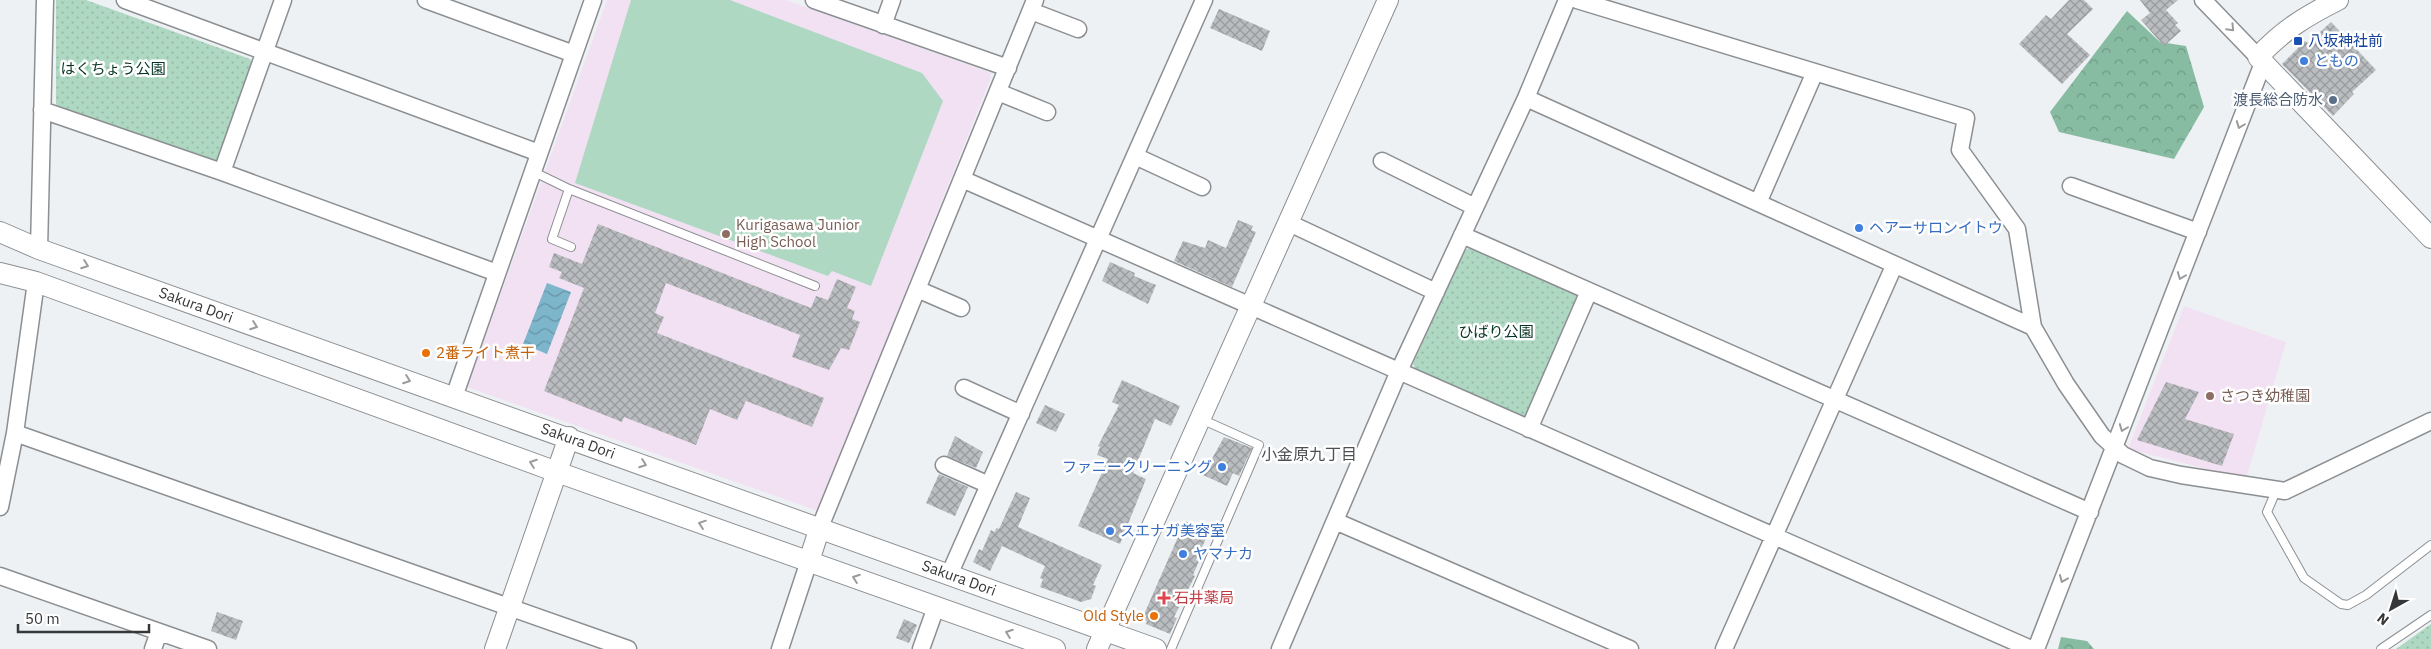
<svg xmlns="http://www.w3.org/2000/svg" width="2431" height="649" font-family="'IBM Plex Sans','Noto Sans JP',sans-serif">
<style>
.education{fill:#f2e1f3}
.forest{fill:url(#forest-crowns)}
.park{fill:url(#park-dots)}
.pitch{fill:#aed8c2}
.water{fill:url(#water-waves)}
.building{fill:url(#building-cross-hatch)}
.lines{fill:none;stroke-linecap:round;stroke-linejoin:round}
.service-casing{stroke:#8c8f92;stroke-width:10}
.minor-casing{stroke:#8c8f92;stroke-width:19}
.tertiary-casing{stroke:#8c8f92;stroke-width:22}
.service{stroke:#fff;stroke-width:8}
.minor{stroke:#fff;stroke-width:16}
.tertiary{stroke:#fff;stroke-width:20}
.oneway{stroke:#9a9b9c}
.transit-dot{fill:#1a4fb4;stroke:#fff;stroke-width:2}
.shop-dot{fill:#3f7fe0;stroke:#fff;stroke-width:2}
.service-dot{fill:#5c6f8a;stroke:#fff;stroke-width:2}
.education-dot{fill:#8d6e63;stroke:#fff;stroke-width:2}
.food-dot{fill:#e8710a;stroke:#fff;stroke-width:2}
.health-dot{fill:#e0444e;stroke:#fff;stroke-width:2}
.labels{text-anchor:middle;stroke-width:5;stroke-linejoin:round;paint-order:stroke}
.transit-label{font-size:15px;fill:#164399;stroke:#fff;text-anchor:start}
.shop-label{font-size:15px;fill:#366cbe;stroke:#fff;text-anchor:start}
.park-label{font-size:15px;fill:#043220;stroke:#fff}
.service-label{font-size:15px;fill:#4e5e75;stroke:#fff;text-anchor:end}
.education-label{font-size:15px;fill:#785e54;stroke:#fff;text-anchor:start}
.street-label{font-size:15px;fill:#353738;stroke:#fff}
.food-label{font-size:15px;fill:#c56008;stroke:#fff;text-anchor:start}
.health-label{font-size:15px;fill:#be3a42;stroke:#fff;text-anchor:start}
.neighbourhood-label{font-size:16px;fill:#4d5052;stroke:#fff}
</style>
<defs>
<pattern id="forest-crowns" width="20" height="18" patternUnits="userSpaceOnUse" patternTransform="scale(1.25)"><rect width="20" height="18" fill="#88bca2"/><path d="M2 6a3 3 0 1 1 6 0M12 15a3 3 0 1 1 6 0" fill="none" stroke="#709a85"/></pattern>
<pattern id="park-dots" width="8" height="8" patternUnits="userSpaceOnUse" patternTransform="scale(1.25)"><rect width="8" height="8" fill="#aed8c2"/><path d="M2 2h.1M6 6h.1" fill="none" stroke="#96baa7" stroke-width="1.8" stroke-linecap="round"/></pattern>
<pattern id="water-waves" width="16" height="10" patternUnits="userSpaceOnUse" patternTransform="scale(1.25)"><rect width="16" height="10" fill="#7db5cb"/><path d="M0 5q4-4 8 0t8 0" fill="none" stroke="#6794a6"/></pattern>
<pattern id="building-cross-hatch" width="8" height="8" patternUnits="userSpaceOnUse" patternTransform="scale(1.25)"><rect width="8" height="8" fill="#babdc0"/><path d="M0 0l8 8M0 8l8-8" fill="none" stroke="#989a9d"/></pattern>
</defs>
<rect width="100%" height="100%" fill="#eef1f4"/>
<path class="education" d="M 607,0 L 786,0 L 991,73 L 990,80 L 818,511 L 467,387 Z
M 2184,306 L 2286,342 L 2246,479 L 2128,449 Z"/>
<path class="forest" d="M 2127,11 L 2160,42 L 2186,46 L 2204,107 L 2174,159 L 2059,132 L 2050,112 Z
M 2061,637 L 2087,641 L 2094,649 L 2058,649 Z"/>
<path class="park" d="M 56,0 L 86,0 L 250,59 L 255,67 L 216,164 L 61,110 L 56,104 Z
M 1471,247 L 1576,295 L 1578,301 L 1528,414 L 1521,418 L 1417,372 L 1413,364 L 1464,251 Z
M 2431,624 L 2431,649 L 2396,649 Z"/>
<path class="pitch" d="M 631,0 L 730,0 L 922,73 L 943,101 L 871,286 L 832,271 L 828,276 L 575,183 Z"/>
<path class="water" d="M 547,283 L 571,292 L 547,354 L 523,344 Z"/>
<path class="building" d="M 2069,0 L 2084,0 L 2093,9 L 2067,34 L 2090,55 L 2062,84 L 2019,44 L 2046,15 L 2051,19 Z
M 2140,0 L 2178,0 L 2166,10 L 2178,23 L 2175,25 L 2181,31 L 2164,46 L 2141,20 L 2150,13 Z
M 1219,9 L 1270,31 L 1262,51 L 1210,28 Z
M 2331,22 L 2376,70 L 2352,92 L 2354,94 L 2333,116 L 2282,64 L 2305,41 L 2308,43 Z
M 1238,220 L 1253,226 L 1251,230 L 1256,232 L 1232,287 L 1174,261 L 1183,241 L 1205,248 L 1208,240 L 1226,248 Z
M 598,224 L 811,308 L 816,296 L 828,300 L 837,279 L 856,287 L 847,308 L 855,311 L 852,319 L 860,322 L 849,350 L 841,348 L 829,370 L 792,357 L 800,335 L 666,283 L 655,313 L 664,317 L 657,333 L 824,398 L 812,427 L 746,401 L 737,420 L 710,409 L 696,445 L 624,417 L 622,422 L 544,391 L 584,288 L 559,278 L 562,272 L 549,267 L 554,253 L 582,264 Z
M 1110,262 L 1135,273 L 1134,276 L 1156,285 L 1148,304 L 1102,281 Z
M 1122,380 L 1180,406 L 1171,426 L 1155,419 L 1133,473 L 1146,479 L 1120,544 L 1078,526 L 1108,459 L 1097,455 L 1100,447 L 1098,446 L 1119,405 L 1112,402 Z
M 2166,382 L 2199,392 L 2185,419 L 2234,434 L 2222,466 L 2137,440 Z
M 1045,405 L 1065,414 L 1056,432 L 1036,423 Z
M 955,436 L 983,452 L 976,468 L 947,456 Z
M 1224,437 L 1252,448 L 1239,476 L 1233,473 L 1227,486 L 1203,475 Z
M 939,474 L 968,487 L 955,516 L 926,503 Z
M 1016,492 L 1030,498 L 1018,527 L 1102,565 L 1093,585 L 1096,586 L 1091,599 L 1081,602 L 1040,587 L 1043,579 L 1040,578 L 1045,566 L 1002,546 L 990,571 L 973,562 L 979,549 L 982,551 L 991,530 L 995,532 L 996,528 L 999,529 Z
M 1185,521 L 1209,532 L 1196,560 L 1199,561 L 1193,575 L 1195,576 L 1174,617 L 1177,618 L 1170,634 L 1146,624 L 1147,621 L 1142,619 Z
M 217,612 L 243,621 L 236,640 L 211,631 Z
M 904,619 L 917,625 L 909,643 L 896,638 Z"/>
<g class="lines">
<defs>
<path id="service" d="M 532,171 L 569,189 L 815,286
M 569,189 L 552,239 L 571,247
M 2276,491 L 2267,512 L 2304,578 L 2341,604 L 2348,605 L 2366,595 L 2431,545
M 1171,649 L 1259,445 L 1201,419
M 2381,649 L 2431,615"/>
<path id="minor" d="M 125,0 L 539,153
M 426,0 L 574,54
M 814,0 L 1008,68
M 1577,0 L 1966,118 L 1960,150 L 2017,229 L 2033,327 L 2066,384 L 2102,436 L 2123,455 L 2150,468 L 2181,475 L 2285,491 L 2431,421
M 2203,0 L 2258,57
M 1031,11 L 1078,29
M 883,25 L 892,0
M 998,92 L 1047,112
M 1526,98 L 2033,327
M 42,110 L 222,172 L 497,273
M 1135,156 L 1202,187
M 1382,161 L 1475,207
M 222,172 L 283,0
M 962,179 L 2031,649
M 2071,186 L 2198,232
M 1758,203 L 1815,72
M 1289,223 L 1436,292
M 1462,235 L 2090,512
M 39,249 L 45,0
M 36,282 L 15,433 L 628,649
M 917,289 L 961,308
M 964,388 L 1021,414
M 454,397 L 593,0
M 1529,429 L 1589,291
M 944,465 L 989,485
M 0,507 L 15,433
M 1335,521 L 1630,649
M 820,527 L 1035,0
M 949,575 L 1204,0
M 0,576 L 208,649
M 153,649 L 159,632
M 780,649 L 809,561
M 921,649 L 936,607
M 1280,649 L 1399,371 L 1526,98 L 1567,0
M 1724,649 L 1894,266
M 2036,649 L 2263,63"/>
<path id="tertiary" d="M 2338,0 C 2306,16 2283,30 2258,57 L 2431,238
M 0,232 L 39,249 L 1156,649
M 0,273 L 36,282 L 557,472 L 1055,649
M 809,561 L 820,527
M 495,649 L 569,437
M 1097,649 L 1388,0"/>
</defs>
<use href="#service" class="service-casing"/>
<use href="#minor" class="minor-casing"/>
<use href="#tertiary" class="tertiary-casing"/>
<use href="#service" class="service"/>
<use href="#minor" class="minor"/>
<use href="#tertiary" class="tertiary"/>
</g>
<defs><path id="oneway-chevron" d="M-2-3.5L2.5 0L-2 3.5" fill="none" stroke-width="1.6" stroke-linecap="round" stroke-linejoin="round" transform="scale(1.25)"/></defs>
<g class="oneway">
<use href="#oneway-chevron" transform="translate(2231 28) rotate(46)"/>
<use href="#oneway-chevron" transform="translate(2240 125) rotate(111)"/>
<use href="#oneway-chevron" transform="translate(85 265) rotate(20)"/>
<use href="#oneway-chevron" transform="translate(2181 276) rotate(111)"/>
<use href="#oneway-chevron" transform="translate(254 326) rotate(20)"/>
<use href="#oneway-chevron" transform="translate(407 380) rotate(20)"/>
<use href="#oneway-chevron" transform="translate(2123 428) rotate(111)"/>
<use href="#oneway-chevron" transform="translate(533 463) rotate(-160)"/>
<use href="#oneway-chevron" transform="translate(643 464) rotate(20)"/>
<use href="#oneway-chevron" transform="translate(702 524) rotate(-161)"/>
<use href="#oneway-chevron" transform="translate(856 578) rotate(-160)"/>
<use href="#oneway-chevron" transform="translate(2063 579) rotate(112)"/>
<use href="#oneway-chevron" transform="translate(1009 633) rotate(-160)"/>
</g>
<rect class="transit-dot" x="2293" y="36" width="10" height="10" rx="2.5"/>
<g class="shop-dot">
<circle cx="2304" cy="61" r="5"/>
<circle cx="1859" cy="228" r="5"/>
<circle cx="1222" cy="467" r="5"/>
<circle cx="1110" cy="531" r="5"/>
<circle cx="1183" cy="554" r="5"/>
</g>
<circle class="service-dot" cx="2333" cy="100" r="5"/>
<g class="education-dot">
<circle cx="726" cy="234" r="5"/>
<circle cx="2210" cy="396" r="5"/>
</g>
<g class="food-dot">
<circle cx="426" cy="353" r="5"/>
<circle cx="1154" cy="616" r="5"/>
</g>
<path class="health-dot" d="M1161.5 590.5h5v5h5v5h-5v5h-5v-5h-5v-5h5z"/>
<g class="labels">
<g class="transit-label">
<text x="2308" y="46">八坂神社前</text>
</g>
<g class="shop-label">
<text x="2314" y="66">ともの</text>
<text x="1869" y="233">ヘアーサロンイトウ</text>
<text x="1212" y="472" text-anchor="end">ファニークリーニング</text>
<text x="1120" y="536">スエナガ美容室</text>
<text x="1193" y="559">ヤマナカ</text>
</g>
<g class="park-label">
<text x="113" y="74">はくちょう公園</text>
<text x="1496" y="337">ひばり公園</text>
</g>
<g class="service-label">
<text x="2323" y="105">渡長総合防水</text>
</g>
<g class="education-label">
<text x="736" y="230">Kurigasawa Junior<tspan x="736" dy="17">High School</tspan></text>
<text x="2220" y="401">さつき幼稚園</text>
</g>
<g class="street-label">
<text transform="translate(196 305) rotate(20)" y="5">Sakura Dori</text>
<text transform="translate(578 441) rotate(20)" y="5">Sakura Dori</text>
<text transform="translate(959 578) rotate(20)" y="5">Sakura Dori</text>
</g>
<g class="food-label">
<text x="436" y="358">2番ライト煮干</text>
<text x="1144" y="621" text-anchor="end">Old Style</text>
</g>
<g class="health-label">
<text x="1174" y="603">石井薬局</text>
</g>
<g class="neighbourhood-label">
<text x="1309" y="460">小金原九丁目</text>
</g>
</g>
<g transform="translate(2391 609) rotate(219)" stroke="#ffffff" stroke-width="4" paint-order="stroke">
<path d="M0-4L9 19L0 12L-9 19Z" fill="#353738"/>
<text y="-8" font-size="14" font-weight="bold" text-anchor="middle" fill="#353738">N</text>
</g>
<path d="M18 624v8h131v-8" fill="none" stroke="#353738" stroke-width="2.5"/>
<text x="25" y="624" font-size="15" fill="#353738" stroke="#ffffff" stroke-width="4" paint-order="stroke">50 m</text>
</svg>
